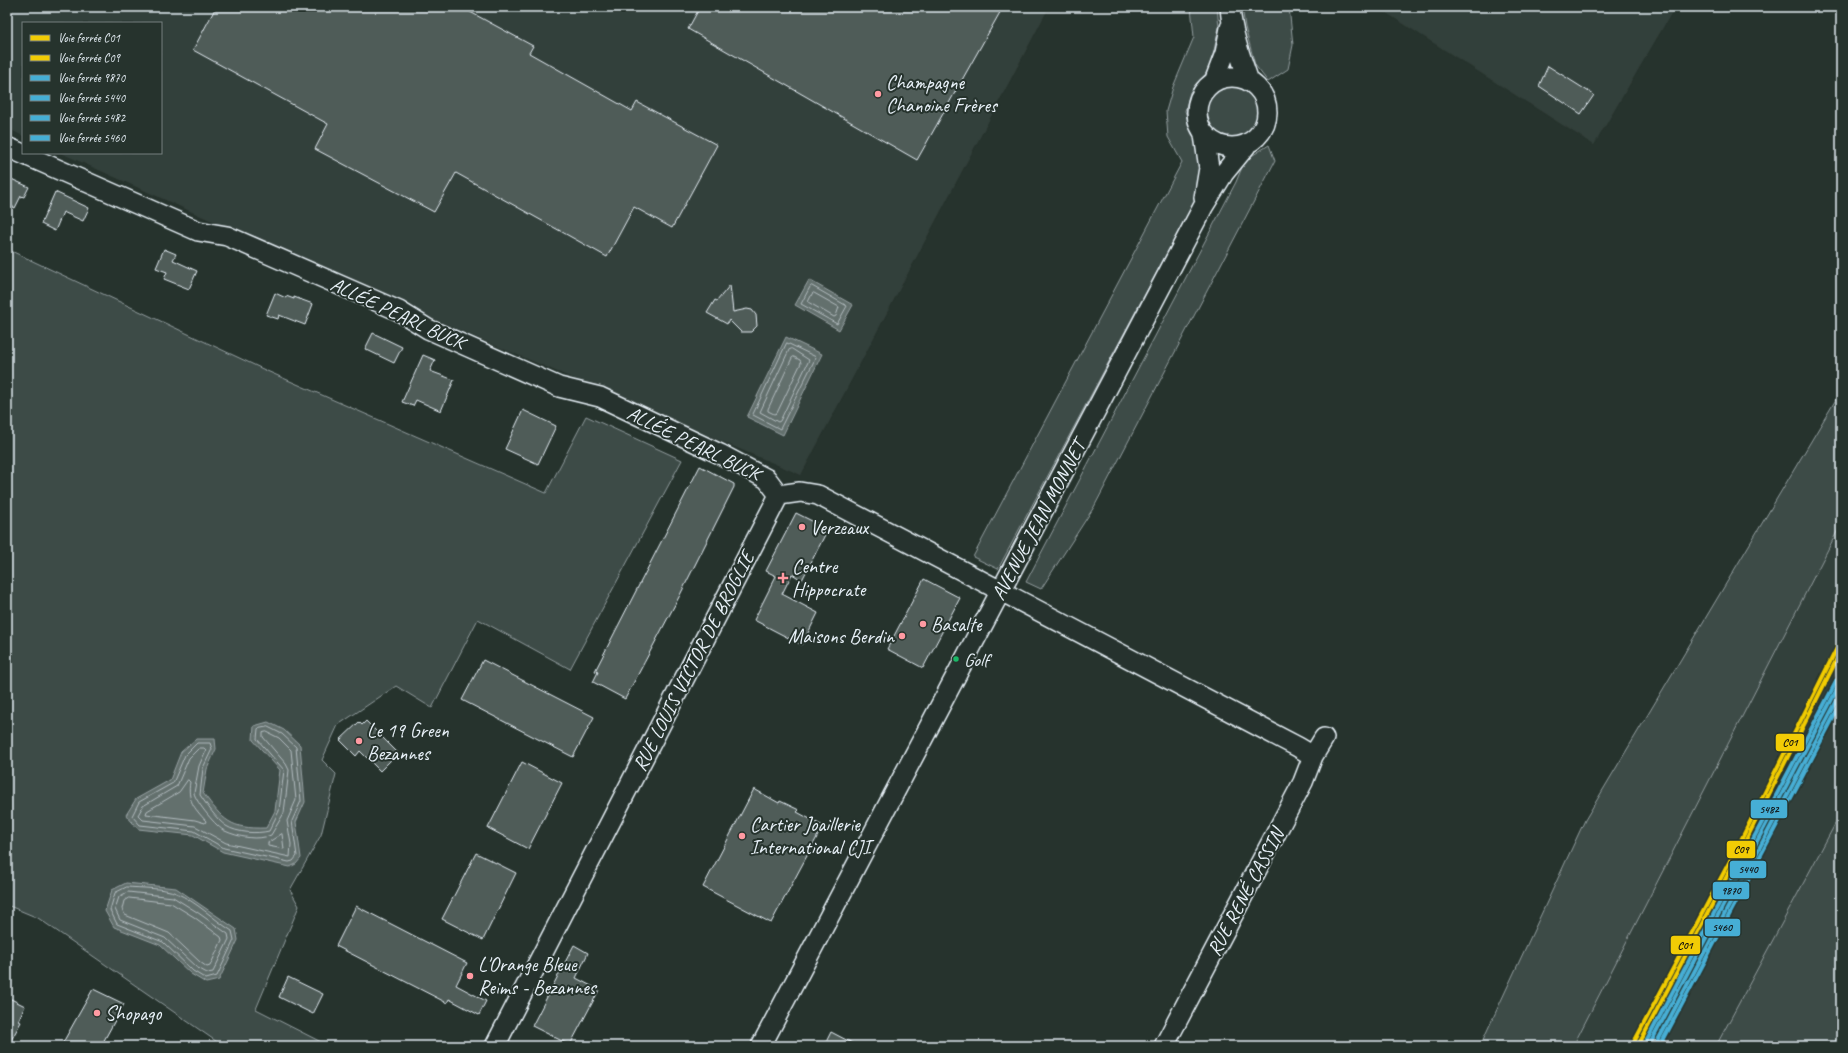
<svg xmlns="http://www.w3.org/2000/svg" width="1848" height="1053" font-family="Caveat,sans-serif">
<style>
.built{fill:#333f3a}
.green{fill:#3e4b47;stroke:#939ea0}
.water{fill:#636f6d;stroke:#98a3a5}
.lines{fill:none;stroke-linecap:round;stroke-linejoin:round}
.shore{stroke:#b3bdc0;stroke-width:1}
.building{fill:#505c59;stroke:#e8f1f8}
.minor-casing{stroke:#e8f1f8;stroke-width:22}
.minor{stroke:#26332d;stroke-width:19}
.rail-1-casing{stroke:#26332d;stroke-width:7}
.rail-2-casing{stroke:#26332d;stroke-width:7}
.rail-3-casing{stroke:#26332d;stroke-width:7}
.rail-4-casing{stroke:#26332d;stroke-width:7}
.rail-5-casing{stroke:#26332d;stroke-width:7}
.rail-6-casing{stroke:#26332d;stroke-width:7}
.rail-1{stroke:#f2cc05;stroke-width:4}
.rail-2{stroke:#f2cc05;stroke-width:4}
.rail-3{stroke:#46aed5;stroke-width:4}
.rail-4{stroke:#46aed5;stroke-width:4}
.rail-5{stroke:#46aed5;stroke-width:4}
.rail-6{stroke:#46aed5;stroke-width:4}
.poi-dot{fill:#ff9aa2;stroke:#26332d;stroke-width:1.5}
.bus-dot{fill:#1ab867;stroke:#26332d;stroke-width:1.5}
.labels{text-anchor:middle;stroke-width:4;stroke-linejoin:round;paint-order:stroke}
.bus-label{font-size:19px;fill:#e8f1f8;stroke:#26332d;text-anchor:start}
.poi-label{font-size:20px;fill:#e8f1f8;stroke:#26332d;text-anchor:start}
.street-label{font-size:20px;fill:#e8f1f8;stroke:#26332d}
.line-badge{stroke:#26332d;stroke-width:1.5}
.pale-badge-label{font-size:11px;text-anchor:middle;font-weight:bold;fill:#111}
</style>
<rect width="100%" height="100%" fill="#26332d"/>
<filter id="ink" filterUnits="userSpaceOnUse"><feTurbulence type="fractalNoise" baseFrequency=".025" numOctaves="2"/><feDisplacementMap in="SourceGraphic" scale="8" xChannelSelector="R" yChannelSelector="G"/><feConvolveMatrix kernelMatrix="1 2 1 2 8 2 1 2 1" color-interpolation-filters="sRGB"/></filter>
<g filter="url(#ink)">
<path class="built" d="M 7,7 L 1049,7 L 801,475 L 383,298 L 61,153 L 161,153 L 161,23 L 23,23 L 23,136 L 7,128 Z
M 1377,7 L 1675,7 L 1594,145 Z
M 1841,524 L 1841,813 L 1716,1046 L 1573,1046 Z"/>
<path class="green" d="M 1191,7 L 1217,7 L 1219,27 L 1210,69 L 1190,92 L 1185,111 L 1199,152 L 1198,195 L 998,569 L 973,557 L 1182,162 L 1168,137 L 1166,111 L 1173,87 L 1194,37 Z
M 1242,7 L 1289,7 L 1293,45 L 1288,69 L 1268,82 L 1255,65 L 1245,27 Z
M1207 112a25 25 0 1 1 50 0a25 25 0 1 1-50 0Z
M 1269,145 L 1275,161 L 1094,507 L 1041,589 L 1026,582 L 1236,182 L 1245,160 Z
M 7,249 L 267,371 L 546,493 L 586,416 L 682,460 L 570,669 L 478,619 L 432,708 L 396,686 L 338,725 L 322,760 L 336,774 L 321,835 L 290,890 L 299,906 L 256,1009 L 329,1046 L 223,1046 L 38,918 L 7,905 Z
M 1841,391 L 1841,524 L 1573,1046 L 1480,1046 L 1585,820 Z
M 1841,813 L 1841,1046 L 1716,1046 Z"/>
<path class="water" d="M 809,280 L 853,305 L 839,330 L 795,305 Z
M 786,337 L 822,354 L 783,435 L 747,417 Z
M 268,722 L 284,730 L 300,745 L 305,802 L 296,822 L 301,858 L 296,864 L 290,867 L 223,852 L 193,835 L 138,829 L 126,815 L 136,799 L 170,780 L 181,752 L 196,739 L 215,739 L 216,749 L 207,769 L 203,793 C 224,821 230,829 266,828 L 275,811 L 280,770 L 253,740 L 254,726 Z
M 126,883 L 176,888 L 236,929 L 238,940 L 219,980 L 206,983 L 191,974 L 160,945 L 114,927 L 105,911 L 112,890 Z"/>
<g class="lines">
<path class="shore" d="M 812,286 L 847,306 L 837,324 L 801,304 L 810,287 Z
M 814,293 L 839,307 L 836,316 L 834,317 L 808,302 L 812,294 Z
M 787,343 L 816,357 L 780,429 L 753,415 Z
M 792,349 L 809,360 L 780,421 L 778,422 L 760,412 L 789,350 Z
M 794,357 L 800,360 L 801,363 L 777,413 L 774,414 L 768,411 L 768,409 L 792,358 Z
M 268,727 L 282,734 L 296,747 L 301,801 L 292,821 L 297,856 L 293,861 L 289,862 L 224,848 L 194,831 L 140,825 L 132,816 L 139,802 L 173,783 L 185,755 L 197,743 L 210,743 L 212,749 L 203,768 L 200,795 C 207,805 216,819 226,826 C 237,833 257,834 269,831 L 279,811 L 284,770 L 257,739 L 258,729 Z
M 267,732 L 279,738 L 291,750 L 296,800 L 287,821 L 291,844 L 290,857 L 226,843 L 195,826 L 143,820 L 138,815 L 143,806 L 177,786 L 189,758 L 199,748 L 204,748 L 206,750 L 199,766 L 194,793 C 196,802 217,828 225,831 C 238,837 258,841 271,835 L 284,813 L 289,770 L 286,764 L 263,737 L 263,733 Z
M 188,780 L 190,782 C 187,800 194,808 206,821 L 205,823 L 195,820 L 146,814 L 147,811 L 179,792 Z
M 282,834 L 284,849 L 268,846 L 268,843 Z
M 127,887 C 139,888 166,888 176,893 C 197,902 213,919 232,931 L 234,940 L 217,976 L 206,979 L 193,971 L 163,942 L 117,924 L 110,910 L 115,893 Z
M 128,892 L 173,897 L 197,912 L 228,934 L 229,939 L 213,972 L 207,973 L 196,967 L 165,938 L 120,920 L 115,909 L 119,897 Z
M 129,898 L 171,903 L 194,917 L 221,937 L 222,940 L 210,966 L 207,967 L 200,962 L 169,933 L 125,915 L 122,909 L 124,901 Z"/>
</g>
<path class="building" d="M 216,7 L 461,7 L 533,46 L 529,53 L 632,111 L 637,102 L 717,145 L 672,228 L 634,207 L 607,257 L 456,173 L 434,212 L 315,149 L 328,124 L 193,50 Z
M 700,7 L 1003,7 L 917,160 L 688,29 Z
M 1548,66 L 1594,95 L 1581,114 L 1539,86 Z
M 7,177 L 29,187 L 24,197 L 21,196 L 15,208 L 7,204 Z
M 55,192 L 89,208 L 83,221 L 63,212 L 55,231 L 41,224 Z
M 164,249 L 176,254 L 173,260 L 197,271 L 189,289 L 164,279 L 167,272 L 156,268 Z
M 730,285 L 733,312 L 747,309 L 752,310 L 756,315 L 757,326 L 751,332 L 741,332 L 729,320 L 727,324 L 707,313 L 715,300 L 717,301 Z
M 275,293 L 286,298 L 286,296 L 294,299 L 294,297 L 313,304 L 305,325 L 279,315 L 278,319 L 266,315 Z
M 373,333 L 402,347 L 394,363 L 365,349 Z
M 423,355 L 435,360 L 430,371 L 454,380 L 441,411 L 416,400 L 413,406 L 402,402 Z
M 523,410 L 556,426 L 538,464 L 505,449 Z
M 700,466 L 734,484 L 734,487 L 679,597 L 625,699 L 593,682 L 598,672 L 595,671 Z
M 796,513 L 828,529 L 802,580 L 792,574 L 782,594 L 818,613 L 802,645 L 754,620 L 776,576 L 766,571 Z
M 924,579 L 960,598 L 923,668 L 887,649 Z
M 483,660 L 594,717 L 573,757 L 462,700 Z
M 366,721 L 398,753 L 380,771 L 360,751 L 356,756 L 340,740 L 359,722 L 362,725 Z
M 522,762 L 562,783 L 528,849 L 488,828 Z
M 754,789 L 779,803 L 780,801 L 799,810 L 797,812 L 823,826 L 771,923 L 703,887 Z
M 476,853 L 516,873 L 483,940 L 442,919 Z
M 356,906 L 467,963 L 456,985 L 486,1001 L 479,1015 L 449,999 L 447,1003 L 336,946 Z
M 574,945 L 588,953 L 576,978 L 599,990 L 570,1045 L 532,1026 Z
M 288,977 L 323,994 L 313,1014 L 279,997 Z
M 93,989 L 124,1004 L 101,1046 L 61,1046 Z
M 7,997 L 25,1006 L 18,1021 L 21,1022 L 8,1046 L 7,1046 Z
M 831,1032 L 858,1046 L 824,1046 Z"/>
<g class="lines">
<defs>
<path id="minor" d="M 1230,7 C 1232,33 1240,56 1249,81
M1197 112a35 35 0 1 1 70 0a35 35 0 1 1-70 0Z
M 1214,82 L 1225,53 L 1230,28
M 7,147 L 198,231 L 227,236 L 399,311 L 428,329 L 559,387 L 600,397 L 720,454 L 767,479 L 779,495
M 1204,198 L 1209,168 L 1204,135
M 495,1046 L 779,495 L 800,492 L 818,495 L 1298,747 L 1313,756
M 761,1046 L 1203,207 L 1224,173 L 1246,146
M 1164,1046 L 1303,782 L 1313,756 L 1324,738"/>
</defs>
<use href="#minor" class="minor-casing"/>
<use href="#minor" class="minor"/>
<defs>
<path id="rail-1" d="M 1632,1046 L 1742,838 L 1841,640"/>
<path id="rail-2" d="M 1638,1046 L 1746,840 L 1841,651"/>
<path id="rail-3" d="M 1649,1046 L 1841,682"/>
<path id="rail-4" d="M 1655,1046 L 1841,693"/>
<path id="rail-5" d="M 1645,1044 L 1837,680"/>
<path id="rail-6" d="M 1660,1046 L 1841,703"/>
</defs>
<use href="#rail-1" class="rail-1-casing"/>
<use href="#rail-2" class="rail-2-casing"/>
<use href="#rail-3" class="rail-3-casing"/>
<use href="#rail-4" class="rail-4-casing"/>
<use href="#rail-5" class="rail-5-casing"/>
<use href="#rail-6" class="rail-6-casing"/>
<use href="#rail-1" class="rail-1"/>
<use href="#rail-2" class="rail-2"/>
<use href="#rail-3" class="rail-3"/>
<use href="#rail-4" class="rail-4"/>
<use href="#rail-5" class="rail-5"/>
<use href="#rail-6" class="rail-6"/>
</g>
</g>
<g class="poi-dot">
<circle cx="878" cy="94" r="4"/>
<circle cx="802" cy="527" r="4"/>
<path d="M781 572h4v4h4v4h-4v4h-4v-4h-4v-4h4z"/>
<circle cx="923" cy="624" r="4"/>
<circle cx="902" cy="636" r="4"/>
<circle cx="359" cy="741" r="4"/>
<circle cx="742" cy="836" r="4"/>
<circle cx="470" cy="976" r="4"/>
<circle cx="97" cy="1013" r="4"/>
</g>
<circle class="bus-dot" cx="956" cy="659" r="3.5"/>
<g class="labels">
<g class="bus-label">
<text x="964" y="666">Golf</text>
</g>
<g class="poi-label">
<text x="886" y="89">Champagne<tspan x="886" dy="23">Chanoine Frères</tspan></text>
<text x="810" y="534">Verzeaux</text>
<text x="792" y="573">Centre<tspan x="792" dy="23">Hippocrate</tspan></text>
<text x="931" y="631">Basalte</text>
<text x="894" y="643" text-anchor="end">Maisons Berdin</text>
<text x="367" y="737">Le 19 Green<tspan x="367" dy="23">Bezannes</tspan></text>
<text x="750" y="831">Cartier Joaillerie<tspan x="750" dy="23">International CJI</tspan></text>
<text x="478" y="971">L'Orange Bleue<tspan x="478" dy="23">Reims - Bezannes</tspan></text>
<text x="105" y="1020">Shopago</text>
</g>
<g class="street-label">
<text transform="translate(398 313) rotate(25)" y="7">ALLÉE PEARL BUCK</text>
<text transform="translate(694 443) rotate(26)" y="7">ALLÉE PEARL BUCK</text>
<text transform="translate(1038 520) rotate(-62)" y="7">AVENUE JEAN MONNET</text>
<text transform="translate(693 661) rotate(-63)" y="7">RUE LOUIS VICTOR DE BROGLIE</text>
<text transform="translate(1245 892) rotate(-62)" y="7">RUE RENÉ CASSIN</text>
</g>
</g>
<g class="line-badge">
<rect x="1775" y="733" width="30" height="19" rx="4" fill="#f2cc05"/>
<rect x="1750" y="799" width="38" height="20" rx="4" fill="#46aed5"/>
<rect x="1726" y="840" width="30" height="19" rx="4" fill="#f2cc05"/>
<rect x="1729" y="860" width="38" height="19" rx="4" fill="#46aed5"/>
<rect x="1712" y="881" width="38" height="19" rx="4" fill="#46aed5"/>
<rect x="1704" y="918" width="37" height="19" rx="4" fill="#46aed5"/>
<rect x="1670" y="935" width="31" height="20" rx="4" fill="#f2cc05"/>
</g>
<g class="pale-badge-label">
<text x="1790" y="746">C01</text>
<text x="1769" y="813">5482</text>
<text x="1741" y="853">C09</text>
<text x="1748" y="873">5440</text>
<text x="1731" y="894">9870</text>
<text x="1722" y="931">5460</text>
<text x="1685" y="949">C01</text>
</g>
<rect width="1848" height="1053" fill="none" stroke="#26332d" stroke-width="24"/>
<rect x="12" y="12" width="1824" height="1029" fill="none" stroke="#e8f1f8" stroke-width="1.5" filter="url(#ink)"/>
<rect x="22" y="22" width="140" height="132" fill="#26332d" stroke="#747f7e"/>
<rect x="30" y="35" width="20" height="6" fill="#f2cc05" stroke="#747f7e"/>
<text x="58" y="42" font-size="12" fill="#e8f1f8">Voie ferrée C01</text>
<rect x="30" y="55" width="20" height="6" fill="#f2cc05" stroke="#747f7e"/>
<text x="58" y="62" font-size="12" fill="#e8f1f8">Voie ferrée C09</text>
<rect x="30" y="75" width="20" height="6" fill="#46aed5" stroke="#747f7e"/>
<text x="58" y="82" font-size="12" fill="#e8f1f8">Voie ferrée 9870</text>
<rect x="30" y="95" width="20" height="6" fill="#46aed5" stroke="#747f7e"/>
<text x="58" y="102" font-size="12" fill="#e8f1f8">Voie ferrée 5440</text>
<rect x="30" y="115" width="20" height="6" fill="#46aed5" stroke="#747f7e"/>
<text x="58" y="122" font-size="12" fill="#e8f1f8">Voie ferrée 5482</text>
<rect x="30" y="135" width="20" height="6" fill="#46aed5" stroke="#747f7e"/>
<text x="58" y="142" font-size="12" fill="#e8f1f8">Voie ferrée 5460</text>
</svg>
